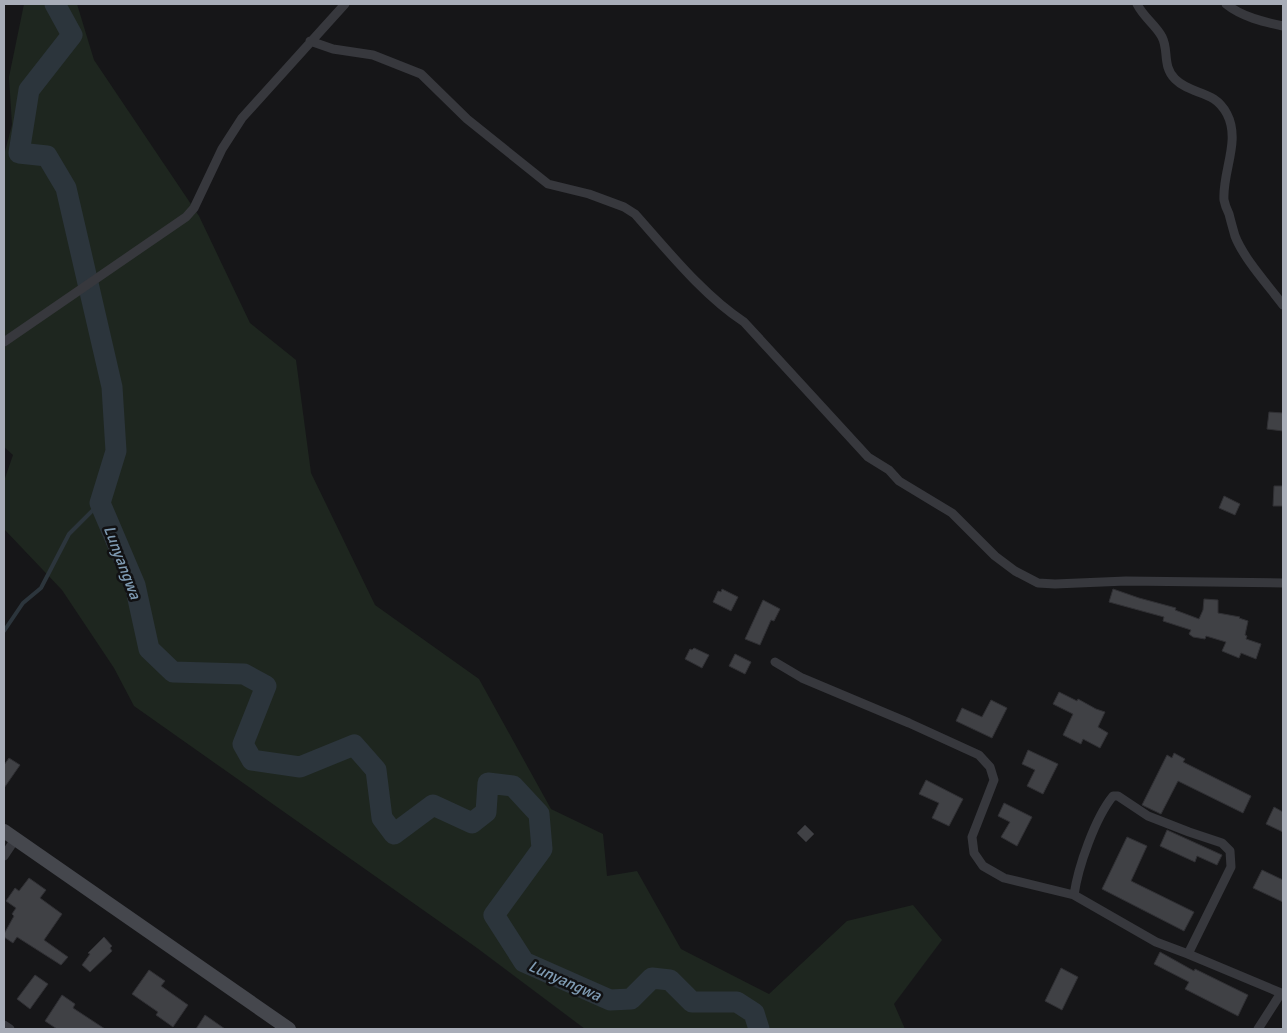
<svg xmlns="http://www.w3.org/2000/svg" width="1287" height="1033" font-family="Signika,sans-serif">
<style>
.green{fill:#1e261f}
.lines{fill:none;stroke-linecap:round;stroke-linejoin:round}
.stream{stroke:#2c353c;stroke-width:4}
.river{stroke:#2c353c;stroke-width:21}
.building{fill:#404145;stroke:#303034}
.street{stroke:#37383d;stroke-width:9}
.secondary{stroke:#45474d;stroke-width:14}
.labels{text-anchor:middle;stroke-width:5;stroke-linejoin:round;paint-order:stroke}
.water-label{font-size:16px;font-style:italic;fill:#7f9bb3;stroke:#111113}
</style>
<rect width="100%" height="100%" fill="#161618"/>
<path class="green" d="M 24,4 L 77,4 L 94,60 L 199,216 L 250,323 L 296,360 L 311,473 L 375,605 L 479,679 L 551,809 L 603,834 L 607,876 L 637,871 L 681,949 L 769,994 L 847,921 L 913,905 L 942,940 L 894,1004 L 905,1029 L 585,1029 L 477,948 L 134,706 L 114,668 L 62,590 L 4,529 L 4,481 L 13,455 L 4,447 L 4,155 L 12,125 L 9,77 Z"/>
<g class="lines">
<path class="stream" d="M 4,631 L 23,603 L 41,588 L 69,534 L 100,503"/>
<path class="river" d="M 55,4 L 72,35 L 29,90 L 19,153 L 47,156 L 66,188 L 112,387 L 116,451 L 100,503 L 135,585 L 149,649 L 173,672 L 244,674 L 266,686 L 243,744 L 252,760 L 300,767 L 354,745 L 376,770 L 382,818 L 394,834 L 433,805 L 472,823 L 486,812 L 488,783 L 513,786 L 539,814 L 542,849 L 494,915 L 524,962 L 610,1000 L 631,999 L 652,978 L 670,980 L 692,1002 L 737,1002 L 754,1013 L 759,1029"/>
</g>
<path class="building" d="M 1269,412 L 1283,413 L 1283,431 L 1267,429 Z
M 1274,486 L 1283,486 L 1283,506 L 1273,506 Z
M 1224,496 L 1240,504 L 1235,515 L 1219,508 Z
M 722,589 L 738,597 L 731,611 L 713,602 L 718,591 L 721,592 Z
M 1113,589 L 1139,598 L 1176,608 L 1175,610 L 1199,619 L 1203,610 L 1204,599 L 1218,600 L 1218,613 L 1240,617 L 1239,618 L 1248,621 L 1245,635 L 1247,636 L 1246,639 L 1261,644 L 1256,659 L 1241,653 L 1239,658 L 1222,651 L 1226,642 L 1206,636 L 1205,639 L 1193,637 L 1189,634 L 1191,630 L 1163,621 L 1164,617 L 1109,602 Z
M 763,600 L 780,609 L 774,621 L 771,620 L 760,645 L 745,639 Z
M 694,648 L 709,655 L 702,668 L 685,659 L 690,649 L 692,650 Z
M 735,654 L 751,662 L 745,674 L 729,666 Z
M 1059,692 L 1077,701 L 1078,699 L 1096,709 L 1105,712 L 1098,727 L 1108,733 L 1100,748 L 1083,739 L 1081,744 L 1063,735 L 1073,714 L 1053,704 Z
M 991,700 L 1007,708 L 992,738 L 956,721 L 962,708 L 982,717 Z
M 1028,750 L 1058,764 L 1043,794 L 1027,786 L 1035,770 L 1022,764 Z
M 1174,753 L 1185,759 L 1183,762 L 1251,796 L 1243,813 L 1178,781 L 1161,814 L 1142,805 L 1167,755 L 1172,758 Z
M 9,758 L 20,765 L 4,788 L 4,765 Z
M 926,780 L 963,799 L 949,826 L 932,818 L 939,803 L 919,794 Z
M 1004,803 L 1032,817 L 1017,846 L 1001,837 L 1010,822 L 998,816 Z
M 1274,807 L 1283,812 L 1283,832 L 1266,824 Z
M 805,825 L 814,834 L 806,842 L 797,833 Z
M 1167,830 L 1222,855 L 1217,865 L 1197,856 L 1195,862 L 1160,846 Z
M 1127,837 L 1147,846 L 1131,881 L 1194,912 L 1184,931 L 1102,889 Z
M 1262,870 L 1283,880 L 1283,902 L 1253,888 Z
M 29,878 L 46,890 L 40,898 L 62,914 L 44,940 L 68,957 L 61,965 L 17,937 L 13,943 L 4,937 L 4,934 L 14,916 L 12,914 L 16,908 L 6,901 L 15,888 L 19,891 Z
M 104,937 L 112,946 L 110,948 L 112,951 L 90,972 L 82,965 L 90,954 L 88,953 Z
M 1160,952 L 1194,971 L 1195,969 L 1248,995 L 1238,1016 L 1185,989 L 1189,982 L 1154,964 Z
M 1061,968 L 1078,977 L 1062,1010 L 1045,1001 Z
M 149,970 L 165,981 L 161,986 L 188,1005 L 173,1027 L 156,1015 L 158,1012 L 132,994 Z
M 35,975 L 48,984 L 30,1009 L 17,999 Z
M 62,995 L 75,1004 L 73,1008 L 105,1029 L 57,1029 L 45,1021 Z
M 205,1015 L 225,1029 L 196,1029 Z"/>
<g class="lines">
<path class="street" d="M 1137,4 C 1144,18 1156,25 1162,37 C 1169,50 1162,66 1175,79 C 1192,96 1214,89 1227,114 C 1241,141 1222,172 1224,200 C 1225,205 1227,210 1229,214 C 1231,222 1233,229 1235,236 C 1244,259 1268,285 1283,305
M 1226,4 C 1242,17 1264,22 1283,26
M 310,41 L 333,49 L 373,55 L 421,74 L 467,119 L 548,184 L 589,194 L 624,207 L 635,214 C 668,251 703,295 744,322 L 868,457 L 889,470 L 899,481 L 952,513 L 995,556 L 1015,571 L 1038,583 L 1055,584 L 1126,581 L 1283,583
M 4,342 L 186,217 L 194,208 L 222,149 L 242,118 L 345,4
M 775,662 L 802,678 L 909,723 L 979,755 L 990,767 L 994,780 L 972,837 L 974,853 L 983,866 L 1004,878 L 1074,895 L 1156,942 L 1188,954 L 1281,993 L 1258,1029
M 4,856 L 16,838
M 1074,895 C 1078,867 1095,818 1113,796 L 1118,796 L 1148,816 L 1189,832 L 1222,843 L 1230,851 L 1231,867 L 1188,954
M 4,1025 L 10,1029"/>
<path class="secondary" d="M 4,831 L 289,1029"/>
</g>
<g class="labels">
<g class="water-label">
<text transform="translate(123 562) rotate(69)" y="6">Lunyangwa</text>
<text transform="translate(565 980) rotate(24)" y="6">Lunyangwa</text>
</g>
</g>
<rect width="1287" height="1033" fill="none" stroke="#a8adb8" stroke-width="10"/>
</svg>
